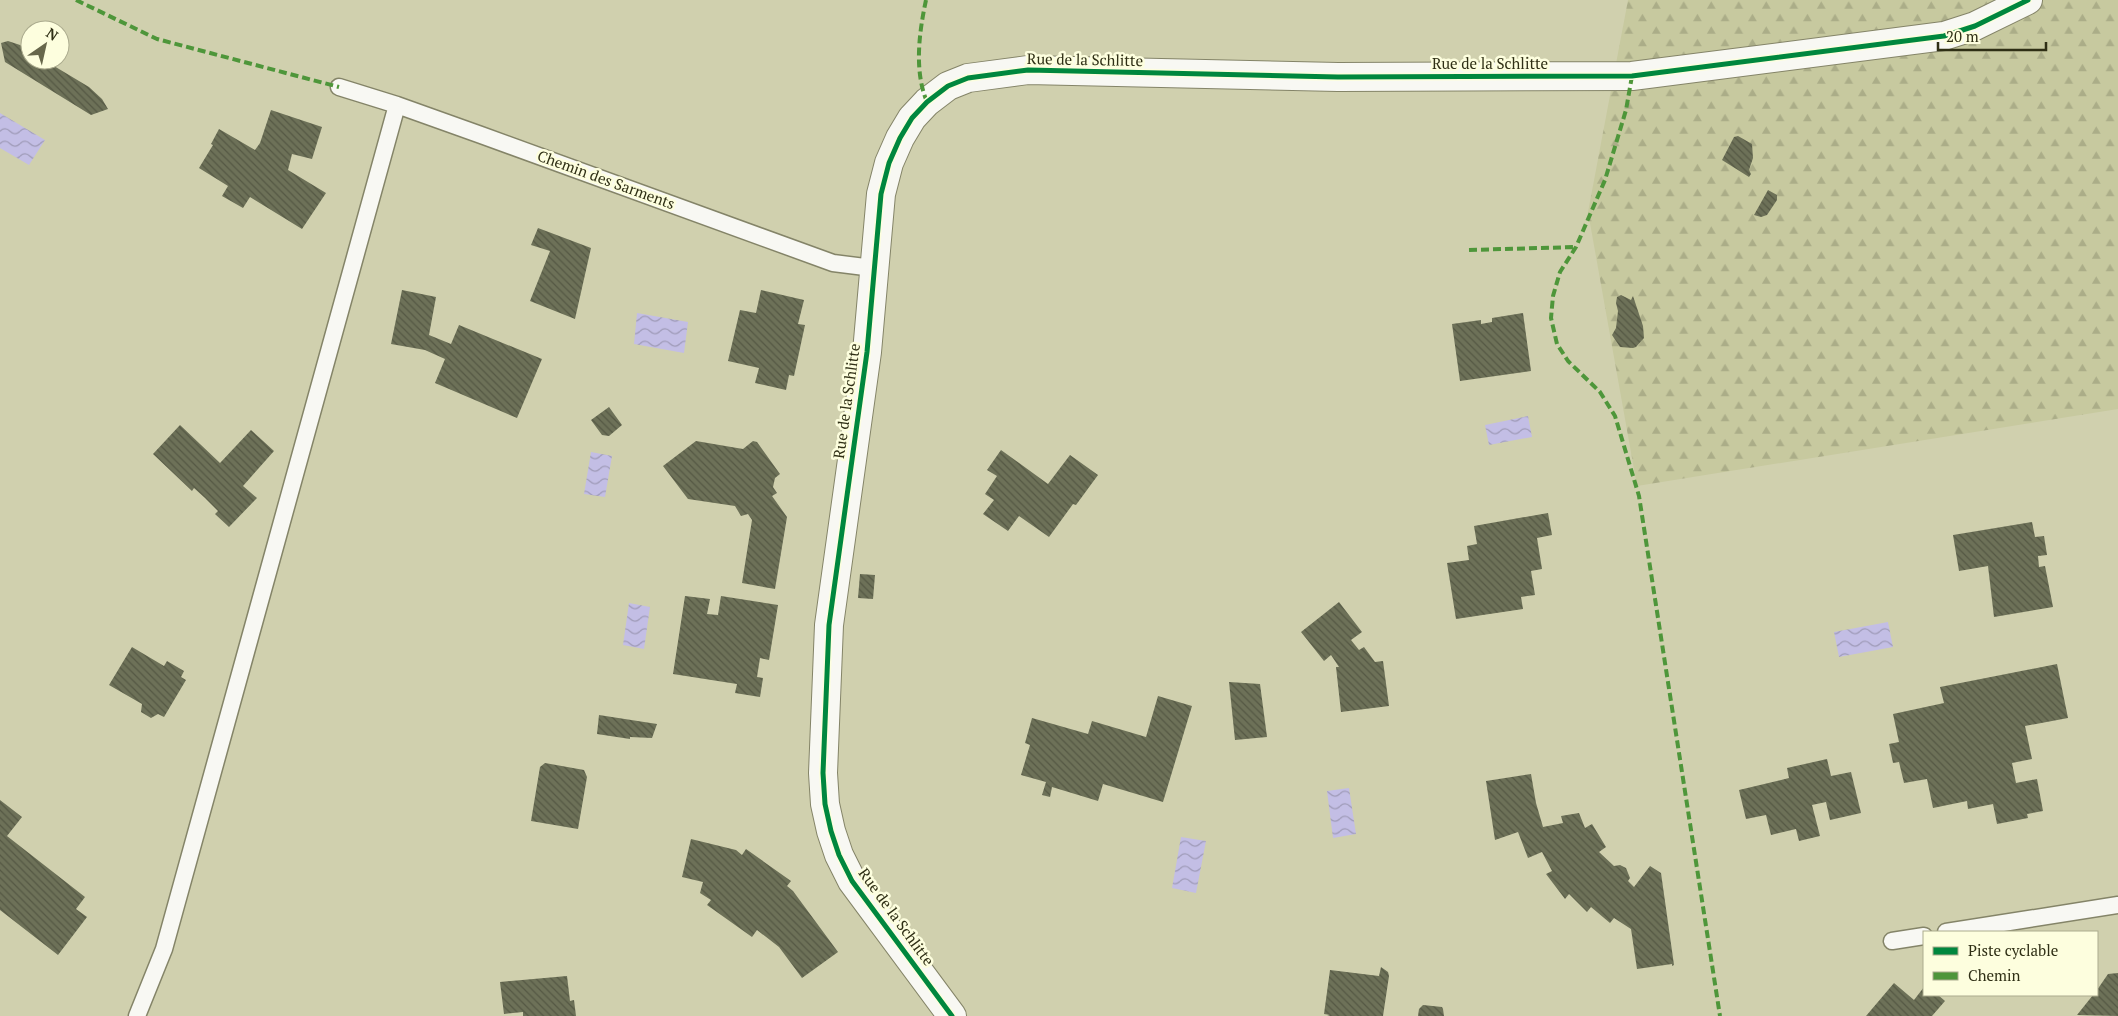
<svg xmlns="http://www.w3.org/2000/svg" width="2118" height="1016" font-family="'PT Serif',serif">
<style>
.forest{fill:url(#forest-firs)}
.water{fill:url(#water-waves)}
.building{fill:url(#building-back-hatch)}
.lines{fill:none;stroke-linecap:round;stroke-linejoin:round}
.lane-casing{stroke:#848468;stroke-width:19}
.street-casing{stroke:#848468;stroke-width:30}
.lane{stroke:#f8f8f3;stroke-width:16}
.street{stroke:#f8f8f3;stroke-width:28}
.quiet{stroke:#4e963a;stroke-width:4;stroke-dasharray:8 4;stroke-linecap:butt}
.cycleway-casing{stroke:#fdfede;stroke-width:8}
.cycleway{stroke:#00873e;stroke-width:5}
.labels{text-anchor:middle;stroke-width:5;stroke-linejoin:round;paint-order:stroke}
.street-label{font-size:15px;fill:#2f2f15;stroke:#fdfede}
</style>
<defs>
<pattern id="forest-firs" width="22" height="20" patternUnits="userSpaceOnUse" patternTransform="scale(1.25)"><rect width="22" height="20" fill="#c7c99f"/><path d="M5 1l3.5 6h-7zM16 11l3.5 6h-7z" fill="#abad88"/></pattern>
<pattern id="water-waves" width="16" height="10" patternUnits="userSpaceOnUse" patternTransform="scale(1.25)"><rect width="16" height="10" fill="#c3bee5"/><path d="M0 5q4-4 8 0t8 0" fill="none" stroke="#9f9bb8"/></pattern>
<pattern id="building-back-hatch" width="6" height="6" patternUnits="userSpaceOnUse" patternTransform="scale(1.25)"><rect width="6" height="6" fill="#6d7158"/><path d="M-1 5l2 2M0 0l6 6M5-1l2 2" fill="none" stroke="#555844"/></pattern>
</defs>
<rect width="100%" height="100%" fill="#d0d0ae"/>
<path class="forest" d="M 1628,0 L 2118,0 L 2118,409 L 1637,486 L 1588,212 Z"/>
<path class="water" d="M 0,113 L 45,140 L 29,165 L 0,148 Z
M 637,313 L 688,322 L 684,353 L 634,344 Z
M 1528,416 L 1532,437 L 1489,445 L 1485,425 Z
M 591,452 L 612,456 L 605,497 L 584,494 Z
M 629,603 L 650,607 L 644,649 L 623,645 Z
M 1888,622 L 1893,647 L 1839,657 L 1834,632 Z
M 1349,788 L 1356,834 L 1333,838 L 1327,791 Z
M 1181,837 L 1206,841 L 1196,893 L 1172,888 Z"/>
<path class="building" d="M 8,41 L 20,45 L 30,51 L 30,60 L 44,60 L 89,87 L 102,99 L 108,109 L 91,115 L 5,62 L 1,43 Z
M 271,110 L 322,127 L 312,159 L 292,154 L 288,170 L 326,193 L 302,229 L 250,197 L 243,208 L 222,196 L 228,186 L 199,168 L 213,145 L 211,144 L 219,129 L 255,150 L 260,143 Z
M 1738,136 L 1752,144 L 1753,158 L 1749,170 L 1751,174 L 1749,177 L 1722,160 L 1734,137 Z
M 1768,190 L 1777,195 L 1777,200 L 1767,215 L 1761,217 L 1754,215 Z
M 538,228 L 591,248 L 575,319 L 530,301 L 550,251 L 531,245 Z
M 402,290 L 436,297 L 429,335 L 451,344 L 459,325 L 542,359 L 517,418 L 435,383 L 445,359 L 425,350 L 391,344 Z
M 761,290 L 804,300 L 798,324 L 805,325 L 794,376 L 789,375 L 786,390 L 755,383 L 759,368 L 728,361 L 740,310 L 756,313 Z
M 1621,295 L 1631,300 L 1633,296 L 1643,326 L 1644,338 L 1636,347 L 1633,348 L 1620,347 L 1612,335 L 1616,328 L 1618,311 L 1616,303 L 1617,297 Z
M 1523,313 L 1531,371 L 1460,381 L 1452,324 L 1481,320 L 1481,324 L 1492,322 L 1492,318 Z
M 609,407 L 622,425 L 609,436 L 602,435 L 591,420 Z
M 180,425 L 220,463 L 251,430 L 274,451 L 243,486 L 257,498 L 229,527 L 215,514 L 218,511 L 205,498 L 194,488 L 192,491 L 153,454 Z
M 696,441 L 743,449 L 753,441 L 757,442 L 780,474 L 775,478 L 773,487 L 777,493 L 772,496 L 787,517 L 775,589 L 742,583 L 752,520 L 748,514 L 741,516 L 735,506 L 688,499 L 663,466 Z
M 1001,450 L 1048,484 L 1070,455 L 1098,475 L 1076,505 L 1073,504 L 1049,537 L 1019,516 L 1008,531 L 983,514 L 994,500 L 985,494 L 997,476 L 987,470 Z
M 1548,513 L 1552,535 L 1537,538 L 1542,569 L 1531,571 L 1535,595 L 1521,597 L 1523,609 L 1456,619 L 1447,563 L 1469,560 L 1467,546 L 1477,544 L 1474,526 Z
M 2032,522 L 2035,537 L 2044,536 L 2047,555 L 2038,556 L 2039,567 L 2045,566 L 2053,607 L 1994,617 L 1988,566 L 1959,571 L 1953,535 Z
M 860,574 L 875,575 L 873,599 L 858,598 Z
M 685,596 L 710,599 L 707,614 L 718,615 L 721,596 L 778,605 L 769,660 L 760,658 L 757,677 L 763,678 L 760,697 L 735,693 L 737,684 L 673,674 Z
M 1339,602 L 1362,632 L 1351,640 L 1359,650 L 1364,647 L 1375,662 L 1383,661 L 1389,706 L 1341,712 L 1336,667 L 1339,667 L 1331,655 L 1324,661 L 1301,632 Z
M 132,647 L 164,666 L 167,661 L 184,671 L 181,677 L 186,680 L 164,717 L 158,714 L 151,718 L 141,712 L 142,704 L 109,685 Z
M 2057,664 L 2068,718 L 2025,726 L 2032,759 L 2012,763 L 2016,783 L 2037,779 L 2043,811 L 2027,814 L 2028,818 L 1997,824 L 1993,804 L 1968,809 L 1967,801 L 1933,808 L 1927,779 L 1904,783 L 1899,762 L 1893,763 L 1889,744 L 1899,742 L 1893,714 L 1944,703 L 1940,687 Z
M 1229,682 L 1260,684 L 1267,737 L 1235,740 Z
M 1158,696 L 1192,706 L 1163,802 L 1103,784 L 1098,801 L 1052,787 L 1050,797 L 1042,795 L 1046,782 L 1021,775 L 1030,745 L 1025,743 L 1032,718 L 1088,734 L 1092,721 L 1146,737 Z
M 599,715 L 657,724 L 652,738 L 630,737 L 630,739 L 597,734 Z
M 1827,759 L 1831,776 L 1851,772 L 1861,813 L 1830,820 L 1826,802 L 1812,805 L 1820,836 L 1799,841 L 1796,829 L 1771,835 L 1766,815 L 1746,819 L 1739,790 L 1789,778 L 1787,768 Z
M 545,763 L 584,770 L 587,777 L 578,829 L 531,821 L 540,767 Z
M 1531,774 L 1536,803 L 1543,827 L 1563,823 L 1561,816 L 1579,813 L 1585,828 L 1592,824 L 1606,847 L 1599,852 L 1614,866 L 1620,865 L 1626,868 L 1630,878 L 1628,881 L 1634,887 L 1650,866 L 1661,873 L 1674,965 L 1672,966 L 1672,964 L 1637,969 L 1631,929 L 1614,918 L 1610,923 L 1591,907 L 1587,912 L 1569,894 L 1565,899 L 1546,874 L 1552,871 L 1542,852 L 1528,858 L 1518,832 L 1495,840 L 1486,781 Z
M 0,800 L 22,817 L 7,836 L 85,897 L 76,909 L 87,917 L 58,955 L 0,910 Z
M 691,839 L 736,850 L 742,855 L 746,849 L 791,881 L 787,886 L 793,891 L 838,952 L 802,978 L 779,947 L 757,930 L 752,937 L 707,905 L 711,900 L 700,893 L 703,882 L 682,877 Z
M 1381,967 L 1388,972 L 1389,976 L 1383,1016 L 1327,1016 L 1330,1015 L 1324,1014 L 1330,970 L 1379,976 Z
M 2118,973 L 2118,1016 L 2077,1015 L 2093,995 L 2097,995 L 2097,990 L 2108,974 Z
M 567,976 L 570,1001 L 574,1000 L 576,1016 L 523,1016 L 523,1012 L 504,1014 L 500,982 Z
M 1894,983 L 1914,1000 L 1924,987 L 1924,995 L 1938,995 L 1945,1001 L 1932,1016 L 1866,1016 Z
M 1423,1005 L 1442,1007 L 1443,1009 L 1444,1016 L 1418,1016 L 1419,1009 Z"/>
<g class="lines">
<defs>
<path id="lane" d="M 339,87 L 397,105 L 481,135 L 833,263 L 873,268
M 1946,932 L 2118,905
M 1892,941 L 1924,936
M 137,1016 L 164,949 L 397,105"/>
<path id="street" d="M 952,1016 L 852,881 L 839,855 L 831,831 L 825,804 L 823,773 L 829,625 L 867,352 L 881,194 L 889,163 L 900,138 L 912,118 L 927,102 L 948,86 L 968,78 L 1028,70 L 1338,77 L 1632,76 L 1944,36 L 1975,26 L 2028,0"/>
</defs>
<use href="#lane" class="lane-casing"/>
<use href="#street" class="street-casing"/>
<use href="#lane" class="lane"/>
<use href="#street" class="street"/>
<path class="quiet" d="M 76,0 L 157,39 L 339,87
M 926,0 C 919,33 914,71 927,102
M 1632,76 L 1626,110 L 1605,180 L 1576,247 L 1560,272 L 1553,296 L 1551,318 L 1557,344 L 1568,361 L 1600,392 L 1615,416 L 1639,496 L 1720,1016
M 1469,250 L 1576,247"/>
<defs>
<path id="cycleway" d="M 952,1016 L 852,881 L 839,855 L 831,831 L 825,804 L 823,773 L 829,625 L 867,352 L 881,194 L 889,163 L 900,138 L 912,118 L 927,102 L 948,86 L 968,78 L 1028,70 L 1338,77 L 1632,76 L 1944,36 L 1975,26 L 2028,0"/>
</defs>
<use href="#cycleway" class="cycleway-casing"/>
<use href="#cycleway" class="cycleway"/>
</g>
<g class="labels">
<g class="street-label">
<text transform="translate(1085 60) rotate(1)" y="5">Rue de la Schlitte</text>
<text x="1490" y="69">Rue de la Schlitte</text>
<text transform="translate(606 180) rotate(20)" y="5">Chemin des Sarments</text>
<text transform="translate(847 401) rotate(-82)" y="5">Rue de la Schlitte</text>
<text transform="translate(896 917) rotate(54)" y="5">Rue de la Schlitte</text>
</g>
</g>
<rect x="1923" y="931" width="175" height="65" fill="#fdfede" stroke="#abab8e"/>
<rect x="1933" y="947" width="25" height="8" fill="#00873e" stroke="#abab8e"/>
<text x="1968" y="956" font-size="15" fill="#2f2f15">Piste cyclable</text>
<rect x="1933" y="972" width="25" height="8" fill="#4e963a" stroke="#abab8e"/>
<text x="1968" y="981" font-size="15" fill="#2f2f15">Chemin</text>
<g transform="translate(45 45) rotate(34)"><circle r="24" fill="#fdfede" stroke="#abab8e"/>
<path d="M0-4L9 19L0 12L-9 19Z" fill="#67674b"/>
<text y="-8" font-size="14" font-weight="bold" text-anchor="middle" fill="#2f2f15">N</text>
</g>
<path d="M1938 42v8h108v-8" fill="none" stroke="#2f2f15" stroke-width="2.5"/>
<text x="1946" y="42" font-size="15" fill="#2f2f15" stroke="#fdfede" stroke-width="4" paint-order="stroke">20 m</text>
</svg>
